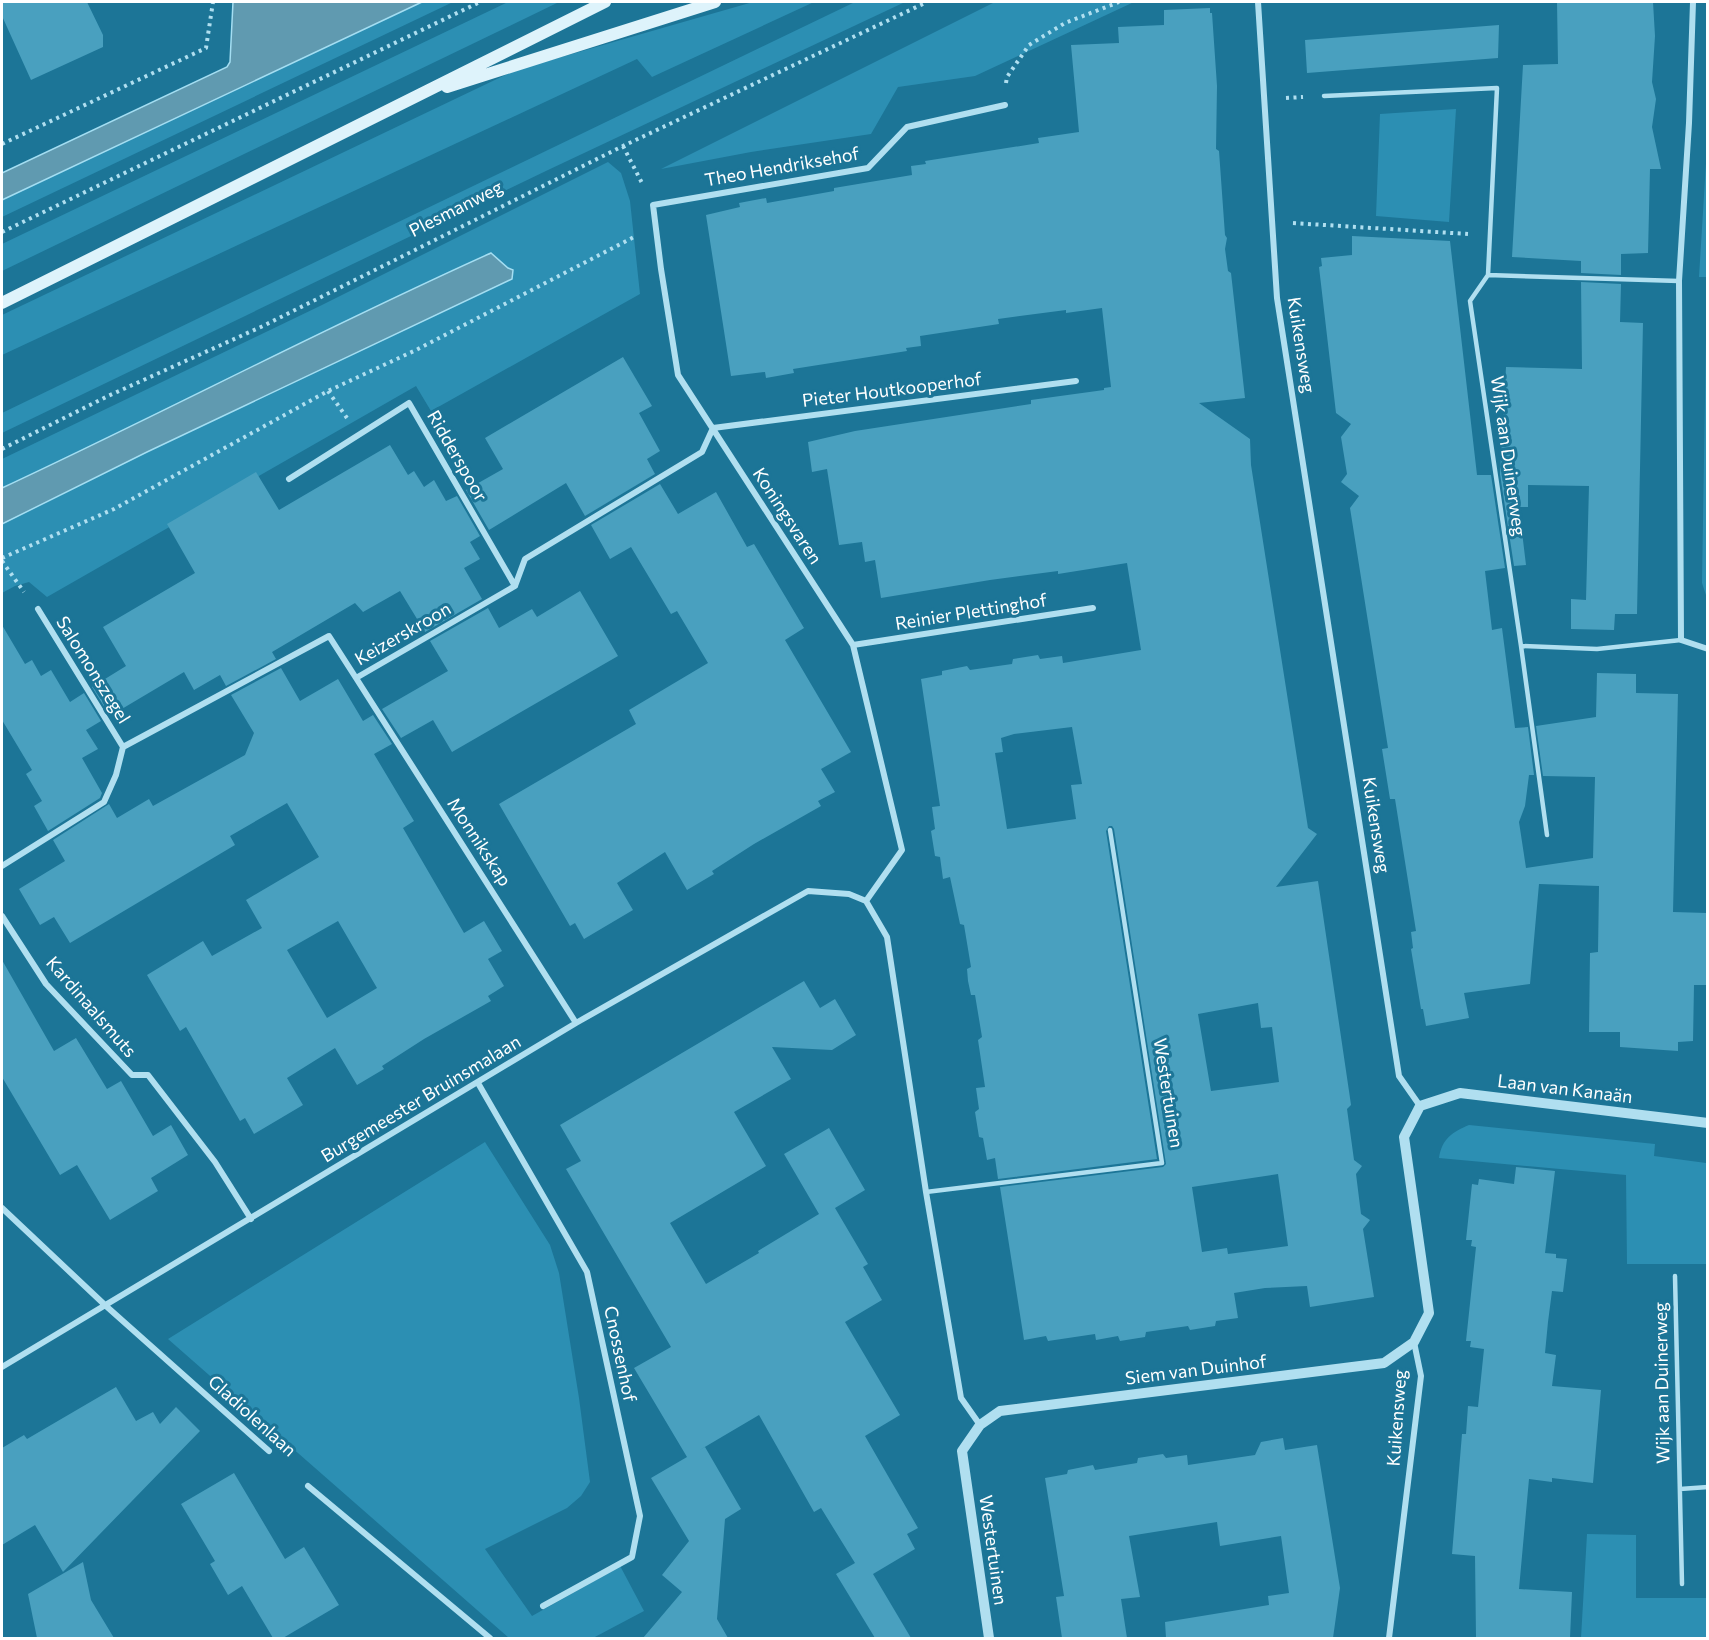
<svg xmlns="http://www.w3.org/2000/svg" width="1709" height="1640" font-family="Commissioner,sans-serif">
<style>
.green{fill:#2c8fb3}
.water{fill:#609ab0;stroke:#a4def2;stroke-width:1.5}
.building{fill:#49a0bf;fill-rule:evenodd}
.lines{fill:none;stroke-linecap:round;stroke-linejoin:round}
.path{stroke:#b0dff0;stroke-width:4;stroke-dasharray:3 4.5;stroke-linecap:butt}
.service{stroke:#b0dff0;stroke-width:4.5}
.minor{stroke:#b0dff0;stroke-width:6}
.tertiary{stroke:#b0dff0;stroke-width:10}
.secondary{stroke:#def3fb;stroke-width:12}
.labels{text-anchor:middle;stroke-width:6;stroke-linejoin:round;paint-order:stroke}
.street-label{font-size:18px;fill:#fff;stroke:#1c7597}
</style>
<rect width="100%" height="100%" fill="#1c7597"/>
<path class="green" d="M 422,2 L 453,2 L 2,217 L 2,200 Z
M 508,2 L 559,2 L 2,271 L 2,244 Z
M 753,2 L 814,2 L 652,77 L 637,59 L 2,355 L 2,315 L 516,70 Z
M 855,2 L 905,2 L 548,170 L 2,433 L 2,413 Z
M 995,2 L 1134,2 L 975,76 L 898,87 L 871,134 L 751,152 L 661,169 Z
M 1456,109 L 1449,222 L 1376,216 L 1380,114 Z
M 1707,147 L 1707,598 L 1702,583 L 1707,277 L 1699,277 Z
M 608,162 L 621,173 L 630,201 L 640,294 L 431,411 L 416,386 L 47,597 L 29,582 L 15,586 L 2,593 L 2,524 L 147,452 L 437,277 L 123,432 L 2,488 L 2,459 L 322,305 Z
M 1469,1125 L 1655,1144 L 1654,1156 L 1706,1163 L 1707,1155 L 1707,1264 L 1627,1264 L 1626,1175 L 1439,1158 C 1442,1139 1452,1132 1469,1125 Z
M 485,1142 L 550,1245 L 559,1273 L 579,1398 L 590,1482 L 581,1496 L 567,1508 L 485,1549 L 532,1616 L 614,1570 L 618,1562 L 644,1611 L 593,1638 L 509,1638 L 168,1339 Z
M 1587,1534 L 1636,1535 L 1636,1598 L 1707,1598 L 1707,1638 L 1581,1638 Z"/>
<path class="water" d="M 233,2 L 422,2 L 2,200 L 2,173 L 227,67 L 230,62 Z
M 491,253 L 508,268 L 513,270 L 512,279 L 147,452 L 2,524 L 2,488 C 165,412 326,327 491,253 Z"/>
<path class="building" d="M 2,2 L 87,2 L 103,35 L 103,47 L 31,80 L 2,16 Z
M 1557,2 L 1653,2 L 1655,36 L 1652,82 L 1656,99 L 1652,127 L 1661,169 L 1650,169 L 1648,253 L 1621,254 L 1621,275 L 1581,273 L 1581,261 L 1512,257 L 1523,65 L 1558,64 Z
M 1210,8 L 1210,13 L 1212,13 L 1217,86 L 1216,149 L 1219,151 L 1225,235 L 1227,238 L 1225,249 L 1228,271 L 1231,273 L 1245,398 L 1199,403 L 1250,439 L 1251,465 L 1308,828 L 1317,834 L 1276,887 L 1318,881 L 1349,1091 L 1351,1105 L 1347,1109 L 1354,1160 L 1362,1166 L 1356,1174 L 1361,1214 L 1370,1220 L 1363,1229 L 1374,1297 L 1310,1307 L 1307,1286 L 1265,1288 L 1234,1293 L 1238,1318 L 1216,1321 L 1215,1326 L 1190,1330 L 1188,1326 L 1146,1332 L 1145,1337 L 1120,1341 L 1118,1336 L 1096,1340 L 1095,1334 L 1048,1341 L 1046,1336 L 1024,1340 L 1000,1187 L 1163,1167 L 1166,1164 L 1114,829 L 1112,826 L 1109,826 L 1106,831 L 1157,1159 L 998,1179 L 995,1158 L 987,1160 L 983,1138 L 979,1137 L 975,1112 L 979,1109 L 976,1088 L 985,1087 L 978,1040 L 982,1037 L 975,995 L 971,995 L 968,981 L 967,969 L 971,967 L 964,925 L 960,924 L 950,877 L 943,879 L 940,857 L 935,856 L 931,831 L 935,829 L 932,807 L 940,806 L 921,679 L 942,675 L 942,671 L 967,666 L 970,670 L 1012,664 L 1013,659 L 1038,655 L 1040,659 L 1062,656 L 1063,663 L 1141,650 L 1127,563 L 1058,574 L 1058,571 L 990,580 L 881,598 L 875,560 L 865,562 L 862,542 L 839,545 L 827,469 L 812,472 L 808,442 L 855,431 L 1031,404 L 1031,400 L 1104,390 L 1104,388 L 1111,387 L 1102,308 L 1066,313 L 1066,310 L 998,319 L 999,324 L 920,336 L 921,346 L 906,348 L 907,351 L 793,369 L 794,373 L 766,378 L 765,372 L 731,376 L 706,215 L 740,207 L 739,203 L 766,198 L 767,203 L 834,191 L 834,188 L 912,175 L 911,166 L 926,164 L 925,161 L 1039,143 L 1038,138 L 1079,132 L 1071,45 L 1119,43 L 1118,27 L 1164,25 L 1164,10 ZM 1072,727 L 1082,784 L 1071,785 L 1076,819 L 1007,829 L 995,753 L 1003,752 L 1001,738 L 1014,734 ZM 1258,1003 L 1261,1028 L 1272,1027 L 1279,1082 L 1211,1091 L 1198,1014 ZM 1278,1174 L 1288,1246 L 1228,1254 L 1227,1248 L 1202,1252 L 1192,1187 Z
M 1499,25 L 1498,58 L 1307,73 L 1305,40 Z
M 1352,236 L 1450,241 L 1477,475 L 1491,475 L 1505,568 L 1485,571 L 1492,630 L 1502,628 L 1515,728 L 1528,727 L 1534,775 L 1529,775 L 1525,806 L 1519,822 L 1526,868 L 1593,858 L 1595,777 L 1543,776 L 1536,726 L 1596,717 L 1597,673 L 1636,674 L 1636,693 L 1678,694 L 1673,912 L 1707,913 L 1707,985 L 1694,985 L 1693,1041 L 1678,1042 L 1678,1051 L 1620,1047 L 1620,1032 L 1589,1032 L 1590,953 L 1598,952 L 1599,886 L 1539,884 L 1530,984 L 1464,993 L 1469,1018 L 1426,1026 L 1423,1009 L 1421,1009 L 1411,949 L 1413,948 L 1411,932 L 1416,931 L 1395,799 L 1390,799 L 1382,749 L 1388,748 L 1350,508 L 1359,496 L 1341,482 L 1347,474 L 1341,437 L 1351,424 L 1336,413 L 1319,267 L 1322,266 L 1321,258 L 1352,255 Z
M 1581,282 L 1621,284 L 1620,322 L 1643,323 L 1637,614 L 1615,614 L 1614,630 L 1571,629 L 1571,599 L 1586,600 L 1589,486 L 1528,485 L 1528,507 L 1519,507 L 1526,565 L 1514,566 L 1500,474 L 1506,367 L 1582,369 Z
M 623,357 L 652,406 L 639,413 L 660,451 L 647,459 L 655,474 L 585,516 L 566,483 L 489,530 L 466,490 L 503,469 L 485,438 Z
M 390,445 L 408,475 L 414,471 L 424,487 L 434,480 L 446,501 L 457,496 L 480,536 L 470,542 L 480,559 L 464,568 L 482,599 L 425,632 L 400,591 L 363,612 L 355,603 L 272,652 L 276,659 L 226,686 L 220,675 L 194,690 L 184,672 L 110,716 L 92,687 L 126,666 L 103,627 L 195,573 L 167,524 L 256,472 L 279,510 Z
M 660,484 L 678,514 L 716,492 L 747,547 L 754,544 L 804,628 L 785,640 L 851,752 L 821,769 L 835,792 L 818,801 L 821,806 L 754,844 L 712,871 L 714,874 L 687,890 L 665,852 L 617,883 L 633,910 L 584,939 L 575,923 L 570,926 L 499,804 L 636,724 L 629,710 L 708,663 L 677,611 L 671,614 L 631,547 L 610,559 L 591,525 Z
M 580,591 L 618,656 L 452,752 L 433,720 L 401,738 L 382,709 L 448,671 L 430,641 L 488,608 L 499,628 L 532,609 L 537,617 Z
M 2,625 L 25,664 L 32,660 L 41,676 L 51,670 L 70,702 L 84,693 L 101,721 L 86,730 L 98,749 L 82,758 L 102,793 L 100,798 L 48,831 L 34,806 L 42,801 L 26,774 L 32,770 L 2,720 Z
M 281,668 L 300,701 L 338,679 L 363,721 L 373,715 L 392,744 L 374,754 L 414,821 L 403,828 L 464,933 L 484,921 L 502,951 L 488,959 L 504,986 L 488,996 L 491,1001 L 424,1039 L 382,1066 L 384,1069 L 357,1085 L 335,1048 L 287,1078 L 303,1105 L 254,1134 L 245,1118 L 240,1121 L 186,1027 L 180,1031 L 147,975 L 203,941 L 212,956 L 262,928 L 246,900 L 319,857 L 287,803 L 230,836 L 235,845 L 70,943 L 54,917 L 40,925 L 19,889 L 65,861 L 53,840 L 109,804 L 117,818 L 149,799 L 153,806 L 245,755 L 254,733 L 231,695 ZM 338,921 L 377,988 L 327,1018 L 287,950 Z
M 2,960 L 54,1051 L 76,1038 L 107,1089 L 121,1081 L 153,1136 L 171,1125 L 188,1155 L 151,1178 L 158,1191 L 110,1220 L 77,1165 L 60,1175 L 2,1077 Z
M 804,981 L 820,1008 L 835,999 L 856,1035 L 832,1050 L 772,1047 L 791,1079 L 734,1112 L 766,1166 L 670,1223 L 706,1284 L 759,1253 L 758,1251 L 819,1214 L 784,1154 L 829,1128 L 865,1190 L 835,1208 L 868,1264 L 863,1267 L 882,1300 L 845,1322 L 900,1415 L 865,1436 L 918,1528 L 907,1534 L 915,1549 L 873,1574 L 911,1638 L 875,1638 L 836,1574 L 855,1563 L 821,1508 L 814,1512 L 759,1415 L 698,1451 L 705,1447 L 741,1509 L 725,1519 L 717,1619 L 728,1638 L 643,1638 L 682,1592 L 662,1575 L 689,1541 L 651,1478 L 687,1457 L 634,1368 L 671,1347 L 566,1169 L 581,1161 L 560,1125 Z
M 1516,1167 L 1555,1171 L 1545,1253 L 1556,1254 L 1556,1258 L 1567,1259 L 1563,1292 L 1552,1291 L 1548,1322 L 1545,1353 L 1556,1355 L 1552,1386 L 1601,1390 L 1593,1483 L 1552,1478 L 1552,1482 L 1529,1479 L 1519,1589 L 1572,1592 L 1570,1638 L 1476,1638 L 1475,1556 L 1452,1554 L 1462,1434 L 1466,1434 L 1468,1406 L 1478,1407 L 1484,1349 L 1470,1347 L 1471,1341 L 1466,1341 L 1476,1247 L 1471,1246 L 1472,1240 L 1466,1240 L 1472,1184 L 1478,1185 L 1479,1179 L 1514,1184 Z
M 116,1387 L 136,1421 L 153,1412 L 160,1424 L 176,1407 L 200,1431 L 63,1572 L 35,1525 L 2,1545 L 2,1448 L 24,1435 L 27,1439 Z
M 1283,1438 L 1285,1450 L 1317,1445 L 1340,1588 L 1333,1638 L 1166,1638 L 1165,1622 L 1269,1605 L 1268,1596 L 1289,1593 L 1281,1536 L 1220,1546 L 1217,1522 L 1129,1536 L 1140,1597 L 1121,1599 L 1127,1638 L 1062,1638 L 1056,1597 L 1064,1596 L 1045,1478 L 1067,1474 L 1068,1470 L 1093,1465 L 1095,1470 L 1137,1463 L 1138,1458 L 1163,1454 L 1166,1458 L 1187,1455 L 1188,1465 L 1255,1455 L 1261,1442 Z
M 234,1473 L 285,1559 L 304,1547 L 339,1605 L 283,1638 L 273,1638 L 242,1586 L 228,1595 L 210,1564 L 215,1561 L 181,1504 Z
M 83,1562 L 91,1600 L 114,1638 L 37,1638 L 28,1594 Z"/>
<g class="lines">
<path class="path" d="M 1006,83 L 1007,77 L 1029,45 L 1065,23 L 1119,2
M 1286,98 L 1303,97
M 2,144 L 206,48 L 213,2
M 623,146 L 643,185
M 1293,223 L 1468,234
M 2,232 L 480,2
M 328,391 L 347,418
M 2,449 L 108,396 L 263,326 L 623,146 L 927,2
M 2,558 L 114,509 L 328,391 L 416,350 L 634,237
M 2,561 L 24,592"/>
<path class="service" d="M 1324,96 L 1497,88 L 1488,275 L 1470,301 L 1521,646
M 1488,275 L 1679,281
M 1547,835 L 1521,646 L 1597,649 L 1681,640
M 926,1192 L 1162,1163 L 1110,830
M 1675,1276 L 1682,1584
M 1680,1489 L 1708,1487"/>
<path class="minor" d="M 1258,2 L 1277,298 L 1399,1076 L 1420,1106
M 1693,2 L 1689,123 L 1679,281 L 1681,640 L 1708,649
M 289,479 L 409,403 L 515,586
M 38,609 L 123,747
M 853,645 L 1093,608
M 356,678 L 576,1023
M 2,866 L 104,802 L 116,775 L 123,747 L 329,636 L 356,678 L 515,586 L 525,559 L 702,452 L 713,428 L 1076,381
M 866,901 L 902,850 L 853,645 L 678,375 L 661,269 L 653,205 L 868,168 L 907,127 L 1005,105
M 866,901 L 887,937 L 926,1192 L 961,1398 L 980,1425
M 2,916 L 46,984 L 132,1075 L 148,1075 L 215,1162 L 251,1219
M 478,1083 L 587,1272 L 640,1516 L 632,1557 L 543,1606
M 2,1208 L 106,1306 L 269,1451
M 2,1367 L 576,1023 L 808,891 L 849,894 L 866,901
M 308,1486 L 490,1638
M 1389,1638 L 1421,1376 L 1414,1342"/>
<path class="tertiary" d="M 989,1638 L 962,1451 L 980,1425 L 1000,1411 L 1384,1363 L 1414,1342 L 1429,1313 L 1404,1137 L 1420,1106 L 1460,1093 L 1708,1123"/>
<path class="secondary" d="M 447,87 L 715,2
M 2,303 L 605,2"/>
</g>
<g class="labels">
<g class="street-label">
<text transform="translate(782 167) rotate(-10)" y="6">Theo Hendriksehof</text>
<text transform="translate(456 209) rotate(-27)" y="6">Plesmanweg</text>
<text transform="translate(1301 345) rotate(81)" y="6">Kuikensweg</text>
<text transform="translate(892 390) rotate(-7)" y="6">Pieter Houtkooperhof</text>
<text transform="translate(457 456) rotate(60)" y="6">Ridderspoor</text>
<text transform="translate(1508 456) rotate(82)" y="6">Wijk aan Duinerweg</text>
<text transform="translate(787 516) rotate(57)" y="6">Koningsvaren</text>
<text transform="translate(971 612) rotate(-9)" y="6">Reinier Plettinghof</text>
<text transform="translate(403 634) rotate(-30)" y="6">Keizerskroon</text>
<text transform="translate(93 670) rotate(58)" y="6">Salomonszegel</text>
<text transform="translate(1376 825) rotate(81)" y="6">Kuikensweg</text>
<text transform="translate(479 842) rotate(57)" y="6">Monnikskap</text>
<text transform="translate(91 1007) rotate(49)" y="6">Kardinaalsmuts</text>
<text transform="translate(1565 1089) rotate(7)" y="6">Laan van Kanaän</text>
<text transform="translate(1168 1093) rotate(81)" y="6">Westertuinen</text>
<text transform="translate(421 1099) rotate(-31)" y="6">Burgemeester Bruinsmalaan</text>
<text transform="translate(620 1354) rotate(78)" y="6">Cnossenhof</text>
<text transform="translate(1196 1370) rotate(-7)" y="6">Siem van Duinhof</text>
<text transform="translate(1662 1383) rotate(-91)" y="6">Wijk aan Duinerweg</text>
<text transform="translate(252 1416) rotate(42)" y="6">Gladiolenlaan</text>
<text transform="translate(1397 1418) rotate(-86)" y="6">Kuikensweg</text>
<text transform="translate(993 1550) rotate(82)" y="6">Westertuinen</text>
</g>
</g>
<rect width="1709" height="1640" fill="none" stroke="#ffffff" stroke-width="6"/>
</svg>
